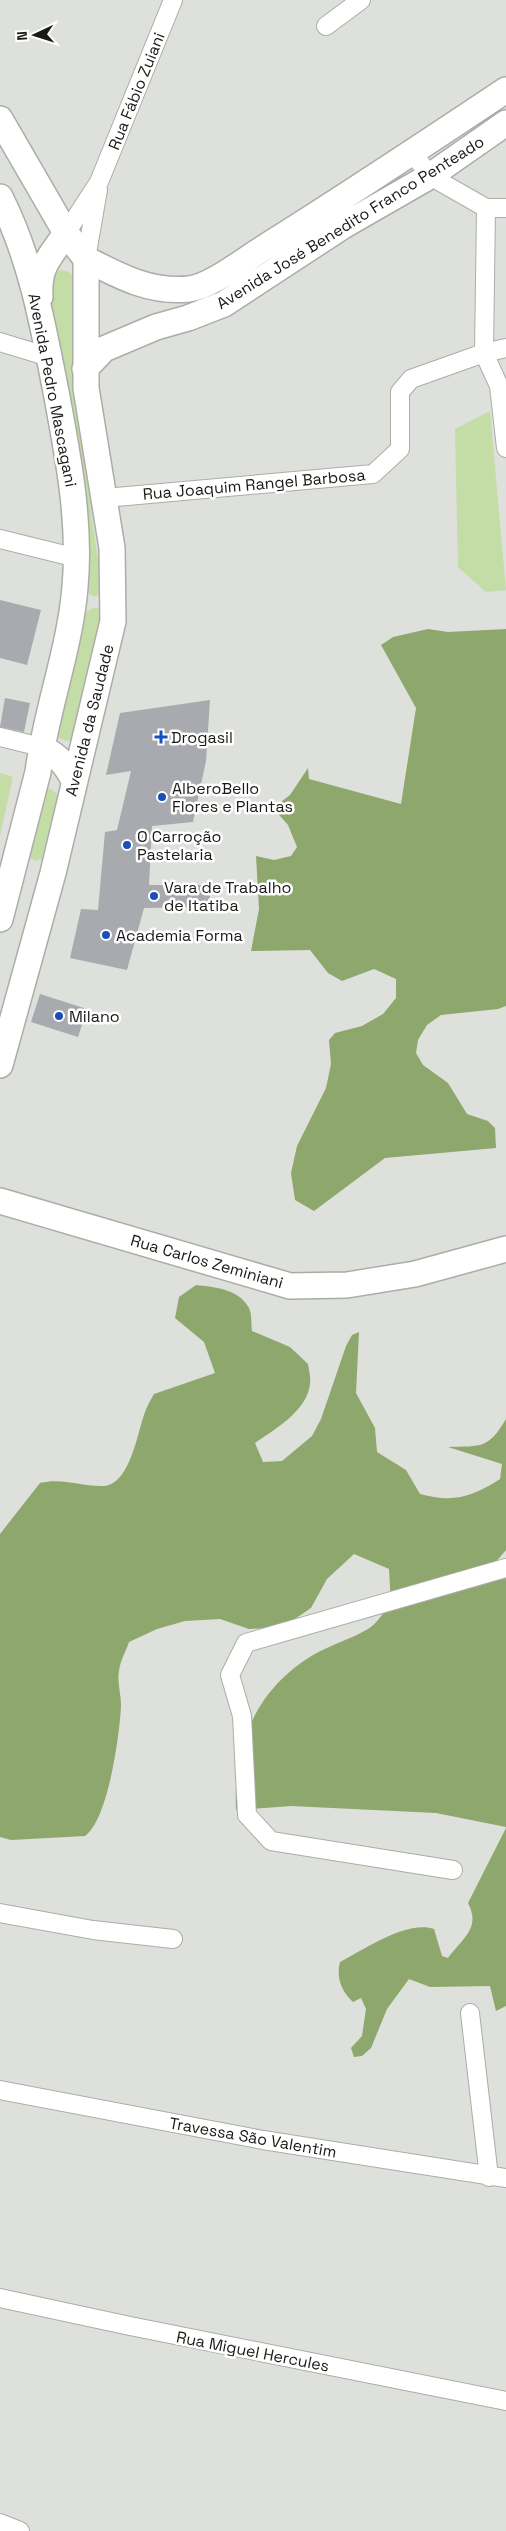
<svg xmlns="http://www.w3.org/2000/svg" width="506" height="2531" font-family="'Space Grotesk',sans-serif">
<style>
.green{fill:#c4dca6}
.forest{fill:#8ea76c}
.building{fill:#a8aaaf}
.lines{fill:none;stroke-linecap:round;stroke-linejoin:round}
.street-casing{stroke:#abada8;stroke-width:20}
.secondary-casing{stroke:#abada8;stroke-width:28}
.street{stroke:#fff;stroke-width:18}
.secondary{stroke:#fff;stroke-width:25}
.poi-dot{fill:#1a4fbb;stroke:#fff;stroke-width:2}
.labels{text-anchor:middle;stroke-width:5;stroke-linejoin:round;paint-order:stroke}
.street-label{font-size:16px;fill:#191a18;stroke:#fff}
.poi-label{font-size:16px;fill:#191a18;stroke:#fff;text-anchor:start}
</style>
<rect width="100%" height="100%" fill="#dee0db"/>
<path class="green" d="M 60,270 L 69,272 L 76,280 L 74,385 L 101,582 L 102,593 L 95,597 L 89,594 L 87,528 L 48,289 L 53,274 Z
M 490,411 L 506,590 L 486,592 L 458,567 L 455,429 Z
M 93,608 L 98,608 L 102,612 L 75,738 C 69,742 65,741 58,738 L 56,728 L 86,612 Z
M 0,773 L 13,777 L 0,835 Z
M 45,789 L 51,789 L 60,796 L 46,856 L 43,859 L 35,861 L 26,854 Z"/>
<path class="forest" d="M 428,629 L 448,632 L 506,629 L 506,1006 L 498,1009 L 441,1015 L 427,1025 L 418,1040 L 416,1053 L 423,1065 L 448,1083 L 467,1114 L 488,1121 L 495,1128 L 496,1148 L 385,1158 L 314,1211 L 295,1200 L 291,1173 L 297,1146 L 326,1088 L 331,1064 L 329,1040 L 335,1033 L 362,1026 L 383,1014 L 396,998 L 396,979 L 374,969 L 342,981 L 328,973 L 310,950 L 251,951 L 259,909 L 256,856 L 274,860 L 291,856 L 297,847 L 288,825 L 273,808 L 290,795 L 308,768 L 309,779 L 401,804 L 416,708 L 381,645 L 393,637 Z
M 196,1285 C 215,1287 239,1289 249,1308 C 252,1314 251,1324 252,1331 L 290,1347 L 308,1364 C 309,1371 311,1378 310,1384 C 307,1411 275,1429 255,1443 L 263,1462 L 282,1461 L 312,1436 L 321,1419 L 346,1346 L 352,1335 L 359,1332 L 356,1393 L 375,1428 L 377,1452 L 406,1470 L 420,1494 C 453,1503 472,1497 500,1479 L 502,1464 L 448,1447 C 482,1446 488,1449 506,1419 L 506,1550 L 488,1571 L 506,1575 L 506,1827 L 436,1813 L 291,1806 L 236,1810 C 233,1745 256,1689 313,1655 C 330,1645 351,1639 368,1629 C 377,1624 384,1611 391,1604 L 389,1569 L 354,1554 L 327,1579 L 311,1608 L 283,1627 L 249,1629 L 220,1619 L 185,1621 L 157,1629 L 129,1642 C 126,1651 120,1661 119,1671 C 117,1682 121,1694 121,1705 C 120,1734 108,1820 85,1836 L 11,1840 L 0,1837 L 0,1534 L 40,1483 C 62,1478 79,1486 101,1486 C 129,1488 137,1435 144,1415 C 146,1408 150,1401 154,1394 L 215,1373 L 204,1342 L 175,1318 L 179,1297 Z
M 506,1828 L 506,2006 L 496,2011 L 490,1986 L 430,1987 L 409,1979 L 387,2009 L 371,2048 L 362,2056 L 354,2057 L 351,2048 L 362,2036 L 366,2009 L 361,1998 L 353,2002 C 341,1991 336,1977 340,1962 C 365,1949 407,1920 434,1929 L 442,1956 L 448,1958 C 463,1938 481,1928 468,1903 Z"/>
<path class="building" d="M 0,600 L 41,610 L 27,665 L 0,658 Z
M 5,698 L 30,703 L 24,732 L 0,727 Z
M 210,700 L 206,761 L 193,822 L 152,826 L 149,885 L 210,885 L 210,907 L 144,908 L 127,970 L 70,958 L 81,909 L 98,910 L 105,832 L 117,830 L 131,771 L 106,775 L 120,713 Z
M 40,994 L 87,1009 L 78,1037 L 31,1022 Z"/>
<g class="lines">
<defs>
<path id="street" d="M 326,26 L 361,0
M 412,152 L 430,176 L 486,208 L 506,208
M 486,208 L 484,353 L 499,386 L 506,448
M 66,233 L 99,182 L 173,0
M 86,259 L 98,190
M 0,342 L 49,357
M 105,498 L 373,474 L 400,449 L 400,392 L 411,379 L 484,353 L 506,348
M 0,539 L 77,558
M 0,737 L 41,747
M 453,1870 L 271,1841 L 247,1815 L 242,1716 L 230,1675 L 246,1643 L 506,1568
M 0,1913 L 93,1930 L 173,1939
M 470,2013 L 489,2177
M 0,2090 L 263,2140 L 506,2178
M 0,2298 L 130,2326 L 506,2401
M 0,2523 L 20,2531"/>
<path id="secondary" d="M 0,119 L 66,233 L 86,259 L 86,388 L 112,548 L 113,621 L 53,873 L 0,1065
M 0,197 C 31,258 43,325 56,392 C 68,456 81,522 75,587 C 70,649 46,710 38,772 L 0,919
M 86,259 C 119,276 150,293 189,289 C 210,287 243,261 262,249 C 344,198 425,144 506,90
M 40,297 C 38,265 50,258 66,233
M 85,369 L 104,349 L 156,327 L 188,318 L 224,304 L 343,226 L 430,176 L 506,123
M 41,747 C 58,756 66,764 74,781
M 0,1201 L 290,1286 L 347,1285 L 415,1274 L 506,1249"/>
</defs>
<use href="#street" class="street-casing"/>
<use href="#secondary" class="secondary-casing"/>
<use href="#street" class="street"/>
<use href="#secondary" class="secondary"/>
</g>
<g class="poi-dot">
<path d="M158.5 729.5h5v5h5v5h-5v5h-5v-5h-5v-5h5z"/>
<circle cx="162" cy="797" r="5"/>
<circle cx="127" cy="845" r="5"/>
<circle cx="154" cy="896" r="5"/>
<circle cx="106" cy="935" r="5"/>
<circle cx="59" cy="1016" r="5"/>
</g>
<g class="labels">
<g class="street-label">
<text transform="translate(136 91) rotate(-68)" y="6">Rua Fábio Zuiani</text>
<text transform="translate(350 222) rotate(-32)" y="6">Avenida José Benedito Franco Penteado</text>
<text transform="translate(53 390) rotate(79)" y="6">Avenida Pedro Mascagani</text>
<text transform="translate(254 484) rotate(-5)" y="6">Rua Joaquim Rangel Barbosa</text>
<text transform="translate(89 720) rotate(-76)" y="6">Avenida da Saudade</text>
<text transform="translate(207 1261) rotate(16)" y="6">Rua Carlos Zeminiani</text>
<text transform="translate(253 2137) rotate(10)" y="6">Travessa São Valentim</text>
<text transform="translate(253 2351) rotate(11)" y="6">Rua Miguel Hercules</text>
</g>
<g class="poi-label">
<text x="171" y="743">Drogasil</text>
<text x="172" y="794">AlberoBello<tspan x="172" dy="18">Flores e Plantas</tspan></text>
<text x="137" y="842">O Carroção<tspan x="137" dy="18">Pastelaria</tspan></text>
<text x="164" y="893">Vara de Trabalho<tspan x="164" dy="18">de Itatiba</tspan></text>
<text x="116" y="941">Academia Forma</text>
<text x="69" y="1022">Milano</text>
</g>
</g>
<g transform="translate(35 35) rotate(266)" stroke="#ffffff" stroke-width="4" paint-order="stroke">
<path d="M0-4L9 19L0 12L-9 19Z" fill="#191a18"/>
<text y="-8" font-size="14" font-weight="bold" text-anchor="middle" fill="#191a18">N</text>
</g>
</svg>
